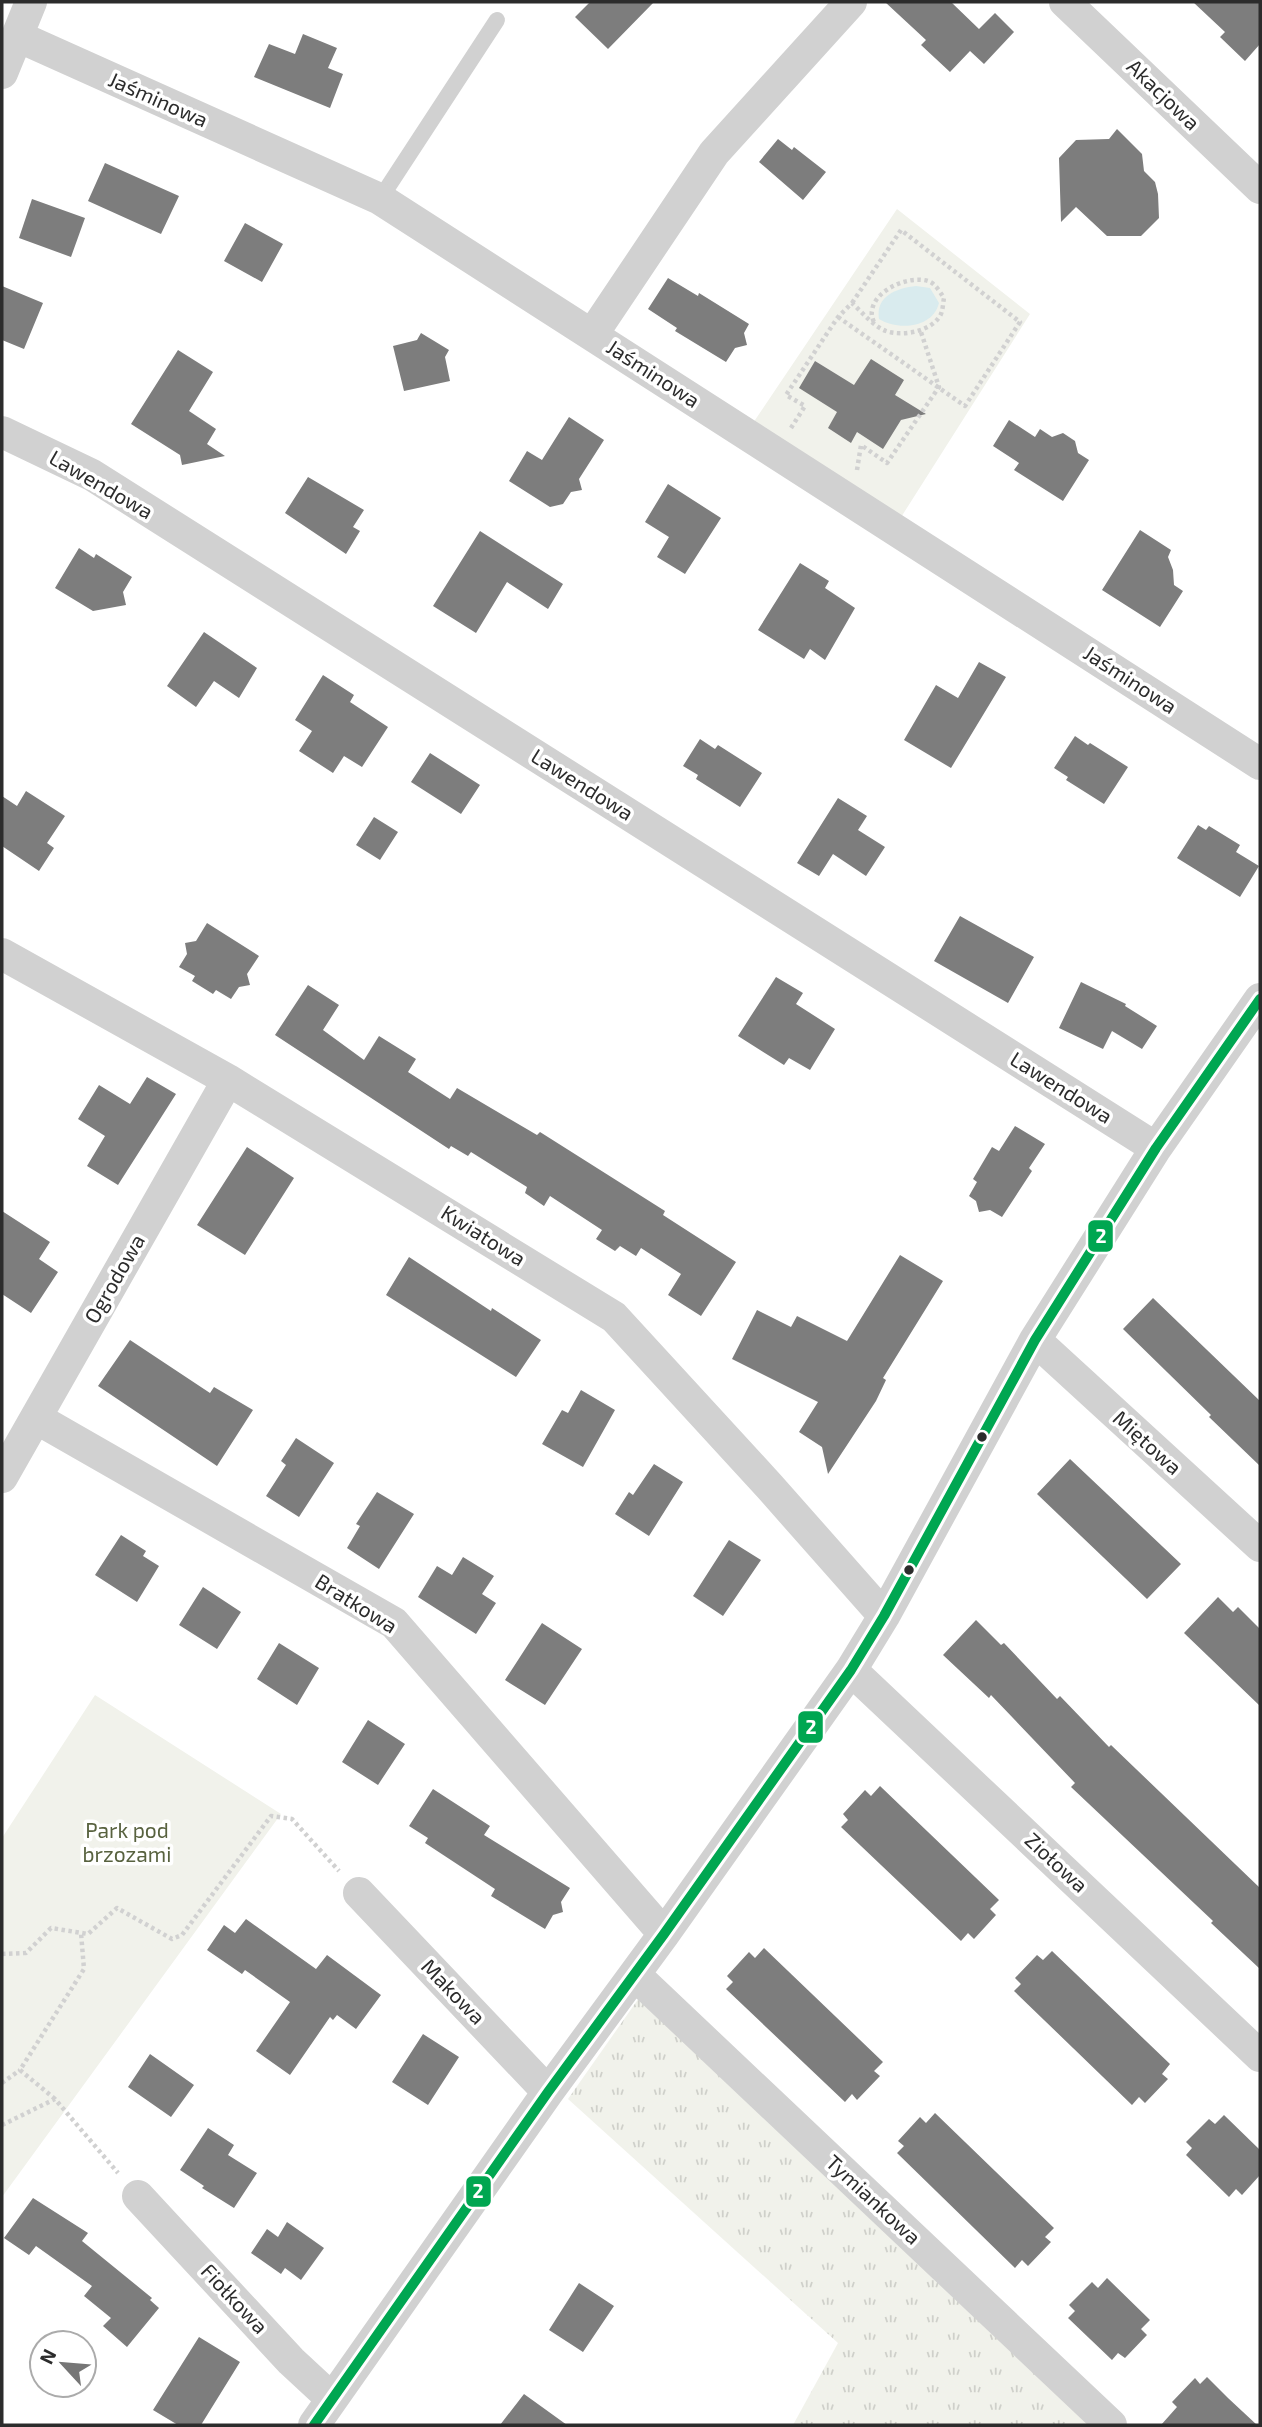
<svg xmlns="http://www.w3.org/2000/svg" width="1262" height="2427" font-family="'Exo 2',sans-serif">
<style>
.grass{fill:url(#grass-tufts)}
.green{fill:#f1f2eb}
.water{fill:#d9ebee}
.building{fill:#7d7d7d}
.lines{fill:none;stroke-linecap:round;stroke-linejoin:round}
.path{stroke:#d1d1d1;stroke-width:4.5;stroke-dasharray:3.5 3.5;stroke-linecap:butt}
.service{stroke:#d1d1d1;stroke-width:16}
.minor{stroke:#d1d1d1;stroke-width:32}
.bus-1-casing{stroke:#fff;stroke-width:16}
.bus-1{stroke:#00a651;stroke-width:10}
.bus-dot{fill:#2c2c2c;stroke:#fff;stroke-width:2.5}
.labels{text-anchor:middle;stroke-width:7;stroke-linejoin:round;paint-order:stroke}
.street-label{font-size:21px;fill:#2c2c2c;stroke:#fff}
.park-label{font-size:21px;fill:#58623f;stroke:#fff}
.line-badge{stroke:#fff;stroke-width:2.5}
.badge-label{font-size:19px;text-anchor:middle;font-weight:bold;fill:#fff}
</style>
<defs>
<pattern id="grass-tufts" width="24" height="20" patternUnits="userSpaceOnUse" patternTransform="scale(1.75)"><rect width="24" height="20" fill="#f1f2eb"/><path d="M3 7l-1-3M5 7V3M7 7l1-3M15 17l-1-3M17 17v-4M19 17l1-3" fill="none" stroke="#cfd0ca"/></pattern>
</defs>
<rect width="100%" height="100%" fill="#fff"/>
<path class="grass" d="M 646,1988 L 1110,2425 L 793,2425 L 838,2343 L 568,2099 Z"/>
<path class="green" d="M 897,209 L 1030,314 L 898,522 L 751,426 Z
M 95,1695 L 281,1814 L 2,2197 L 2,1838 Z"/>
<path class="water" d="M 916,286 L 930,288 L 939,303 C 933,328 898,331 879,319 C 875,296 897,288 916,286 Z"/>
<path class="building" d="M 590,2 L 654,2 L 608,49 L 575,17 Z
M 885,2 L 951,2 L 979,29 L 995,13 L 1014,32 L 984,64 L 970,51 L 950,72 L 921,45 L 926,40 Z
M 1193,2 L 1260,2 L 1260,44 L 1245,61 L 1220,37 L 1225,32 Z
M 303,34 L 337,48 L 328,68 L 343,74 L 330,108 L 254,77 L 269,44 L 295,54 Z
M 1117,129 L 1142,154 L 1144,171 L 1155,182 L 1158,194 L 1159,218 L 1141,236 L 1107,236 L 1076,207 L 1061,222 L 1059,158 L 1076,140 L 1109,139 Z
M 778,139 L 792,150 L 794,147 L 826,172 L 803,200 L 759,162 Z
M 105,163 L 179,196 L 161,234 L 88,201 Z
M 32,199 L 85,218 L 71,257 L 19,238 Z
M 245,223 L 283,244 L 262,282 L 224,261 Z
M 668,278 L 698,296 L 699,293 L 749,324 L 744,333 L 747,345 L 735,348 L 726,362 L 675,331 L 677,328 L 648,309 Z
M 2,286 L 43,303 L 24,349 L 2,340 Z
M 421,333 L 449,350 L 445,357 L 450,381 L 404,391 L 393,346 L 417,340 Z
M 178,350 L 213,372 L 189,411 L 216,429 L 207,444 L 225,456 L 182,465 L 180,455 L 131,424 Z
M 871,359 L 904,380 L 895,395 L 926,414 L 901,420 L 883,449 L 857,432 L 851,443 L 828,428 L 837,412 L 799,388 L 815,361 L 854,385 Z
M 569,417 L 604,440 L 579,479 L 582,490 L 571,492 L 563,504 L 550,507 L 509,481 L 527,451 L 542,460 Z
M 1009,420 L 1035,437 L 1040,429 L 1052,437 L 1063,433 L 1075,441 L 1078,453 L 1089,460 L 1063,501 L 1014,470 L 1019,463 L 993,446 Z
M 308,477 L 364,510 L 353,527 L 360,531 L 346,554 L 285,513 Z
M 668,484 L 721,518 L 685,574 L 657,557 L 669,537 L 645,522 Z
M 1140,530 L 1171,550 L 1168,557 L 1173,570 L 1174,585 L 1183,591 L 1160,627 L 1102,590 Z
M 480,531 L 563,584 L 548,609 L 507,582 L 476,633 L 433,606 Z
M 79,548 L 94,558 L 96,554 L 132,577 L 123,592 L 126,605 L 93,611 L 55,588 Z
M 800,563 L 829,581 L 825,588 L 855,608 L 825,660 L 810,649 L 804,659 L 758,630 Z
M 204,632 L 257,668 L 239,698 L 214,681 L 196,707 L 167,686 Z
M 979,662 L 1006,677 L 951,768 L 904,740 L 936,685 L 958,698 Z
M 323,675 L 354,695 L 350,702 L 388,727 L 362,767 L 344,756 L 333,773 L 299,751 L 312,731 L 295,720 Z
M 1075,736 L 1088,745 L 1090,743 L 1128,767 L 1104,804 L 1066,780 L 1068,777 L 1054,768 Z
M 700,739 L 715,749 L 718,745 L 762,773 L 740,807 L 696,779 L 698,775 L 683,766 Z
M 430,753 L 480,785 L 461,814 L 411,782 Z
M 26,791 L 65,816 L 47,843 L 54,848 L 39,871 L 2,846 L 2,796 L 17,806 Z
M 838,798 L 867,816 L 858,830 L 885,847 L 866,876 L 833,854 L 819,876 L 797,863 Z
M 374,817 L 398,832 L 380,860 L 356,845 Z
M 1198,825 L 1206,830 L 1209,826 L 1240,845 L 1236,852 L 1259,866 L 1240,897 L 1177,858 Z
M 960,916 L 1034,957 L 1008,1003 L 934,961 Z
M 207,923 L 259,956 L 247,974 L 250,985 L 239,987 L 231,999 L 216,990 L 213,994 L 192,981 L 195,976 L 179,967 L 187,954 L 185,943 L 196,941 Z
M 776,977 L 803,993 L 796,1004 L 835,1029 L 810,1070 L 789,1058 L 784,1065 L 738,1036 Z
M 1081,982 L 1126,1004 L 1125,1006 L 1157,1026 L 1142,1049 L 1112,1031 L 1103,1049 L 1059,1028 Z
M 308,985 L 339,1005 L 323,1030 L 364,1060 L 379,1036 L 416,1059 L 408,1072 L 450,1099 L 457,1088 L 537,1135 L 540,1132 L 665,1211 L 663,1215 L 736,1262 L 701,1316 L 668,1295 L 681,1274 L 641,1248 L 636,1256 L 620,1246 L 615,1251 L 596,1239 L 602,1230 L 550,1196 L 544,1206 L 525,1193 L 527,1187 L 471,1152 L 468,1156 L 451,1146 L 449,1149 L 275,1035 Z
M 147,1077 L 176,1094 L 118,1185 L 87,1166 L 105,1136 L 78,1119 L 99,1085 L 130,1104 Z
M 1015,1126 L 1045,1144 L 1029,1168 L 1032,1171 L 1002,1217 L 990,1210 L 979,1212 L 976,1201 L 969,1196 L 977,1182 L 973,1179 L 992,1147 L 999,1151 Z
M 247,1147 L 294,1178 L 245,1255 L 197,1225 Z
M 2,1211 L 50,1242 L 39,1259 L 58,1272 L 31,1313 L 2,1294 Z
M 900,1255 L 943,1281 L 883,1378 L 886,1380 L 876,1401 L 828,1474 L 822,1447 L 799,1432 L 818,1402 L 732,1359 L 757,1310 L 791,1327 L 797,1316 L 847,1341 Z
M 409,1257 L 491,1311 L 492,1308 L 541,1340 L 516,1377 L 386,1295 Z
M 1153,1298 L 1260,1401 L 1260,1466 L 1209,1417 L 1211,1415 L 1123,1329 Z
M 130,1340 L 210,1393 L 214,1387 L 253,1410 L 217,1466 L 98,1386 Z
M 581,1390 L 615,1410 L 583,1467 L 542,1444 L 562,1410 L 568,1413 Z
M 296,1438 L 334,1463 L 299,1517 L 266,1496 L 286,1465 L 281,1461 Z
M 1070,1459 L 1181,1564 L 1147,1599 L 1037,1494 Z
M 654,1464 L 683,1482 L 649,1536 L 615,1514 L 629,1492 L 633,1495 Z
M 377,1492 L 414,1514 L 379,1569 L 347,1548 L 360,1526 L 356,1524 Z
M 121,1535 L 146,1551 L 143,1556 L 159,1566 L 137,1602 L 95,1575 Z
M 729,1540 L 761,1560 L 723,1616 L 693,1596 Z
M 463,1557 L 494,1576 L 482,1594 L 496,1603 L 476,1634 L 418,1597 L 437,1566 L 452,1575 Z
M 203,1587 L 241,1612 L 217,1649 L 179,1625 Z
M 1218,1597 L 1233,1612 L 1238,1607 L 1260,1629 L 1260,1706 L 1184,1633 Z
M 976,1620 L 1001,1645 L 1004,1643 L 1057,1699 L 1060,1696 L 1109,1747 L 1111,1745 L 1260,1888 L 1260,1969 L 1211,1923 L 1213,1921 L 1071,1787 L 1075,1783 L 991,1695 L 989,1698 L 943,1655 Z
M 542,1623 L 582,1649 L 545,1705 L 505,1680 Z
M 279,1643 L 319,1668 L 297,1705 L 257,1679 Z
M 368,1720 L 405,1744 L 378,1785 L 342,1762 Z
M 880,1786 L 999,1900 L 990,1909 L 996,1915 L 974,1939 L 968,1933 L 961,1941 L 841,1827 L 848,1820 L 843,1814 L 865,1790 L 871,1796 Z
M 433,1789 L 490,1826 L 484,1835 L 570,1888 L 561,1902 L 563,1912 L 553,1915 L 545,1929 L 491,1896 L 495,1889 L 425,1843 L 428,1838 L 409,1826 Z
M 246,1919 L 316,1969 L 327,1955 L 381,1995 L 356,2029 L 337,2015 L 333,2020 L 330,2017 L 290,2075 L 256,2051 L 290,2002 L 245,1970 L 242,1974 L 207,1950 L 224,1925 L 235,1933 Z
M 764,1948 L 883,2062 L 874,2071 L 880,2076 L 857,2100 L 852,2094 L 845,2102 L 726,1989 L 733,1982 L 727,1976 L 749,1952 L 755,1958 Z
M 1052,1951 L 1170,2064 L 1162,2074 L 1168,2079 L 1145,2103 L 1139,2097 L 1132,2105 L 1014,1991 L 1021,1984 L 1015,1978 L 1037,1955 L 1043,1960 Z
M 423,2034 L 459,2057 L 428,2105 L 392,2082 Z
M 150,2054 L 194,2085 L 171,2117 L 128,2087 Z
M 935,2113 L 1054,2228 L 1045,2237 L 1051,2242 L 1028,2266 L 1022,2260 L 1015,2268 L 897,2153 L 904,2146 L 898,2141 L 920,2117 L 926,2123 Z
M 1224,2115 L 1260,2150 L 1260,2175 L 1242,2195 L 1236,2189 L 1229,2197 L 1186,2155 L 1192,2148 L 1186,2142 L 1209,2119 L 1215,2124 Z
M 208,2128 L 234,2145 L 228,2155 L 257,2173 L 234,2208 L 202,2188 L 204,2186 L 180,2170 Z
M 33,2198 L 88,2233 L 82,2241 L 152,2298 L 150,2300 L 159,2308 L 127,2347 L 103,2326 L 111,2318 L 84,2296 L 92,2286 L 36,2246 L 29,2255 L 4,2238 Z
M 287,2222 L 324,2248 L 301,2280 L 285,2268 L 281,2274 L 251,2253 L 267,2229 L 278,2237 Z
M 1107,2278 L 1150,2320 L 1141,2329 L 1147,2335 L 1125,2358 L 1118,2353 L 1112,2360 L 1068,2318 L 1075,2311 L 1069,2305 L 1092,2282 L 1098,2288 Z
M 579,2283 L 614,2306 L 583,2352 L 549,2330 Z
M 199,2337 L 240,2362 L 201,2425 L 178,2425 L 153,2410 Z
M 1207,2377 L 1228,2398 L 1257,2425 L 1161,2425 L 1177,2407 L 1172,2402 L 1195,2378 L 1200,2384 Z
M 524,2394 L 567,2425 L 500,2425 Z"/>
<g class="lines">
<path class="path" d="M 838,317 L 965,406 L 1020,322 L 901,230 L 852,303
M 791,428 L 805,406 L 786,395 L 838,317 L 852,303 C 862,312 873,326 886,331 C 903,337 933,331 941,314 C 943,309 943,303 944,298 C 940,292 935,283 928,281 C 909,275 874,290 872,311 C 871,315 873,319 874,323
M 857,470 L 861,445 L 887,463 L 939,387 L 920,329
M 2,1954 L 26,1953 L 51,1928 L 88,1934 L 117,1908 L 172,1939 L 182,1935 L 271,1816 L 292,1819 L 339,1871
M 2,2083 L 20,2070
M 55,2099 L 20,2070 L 84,1969 L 81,1933
M 2,2125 L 55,2099 L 118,2173"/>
<path class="service" d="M 380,199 L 497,20"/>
<path class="minor" d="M 1065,2 L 1260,188
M 17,36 L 380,199 L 1260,764
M 2,73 L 31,2
M 592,335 L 714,153 L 851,2
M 2,432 L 92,475 L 1156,1148
M 2,954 L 228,1080 L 614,1317 L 770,1487 L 884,1616
M 1035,1340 L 1260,1546
M 36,1418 L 394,1623 L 664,1934
M 2,1477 L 228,1080
M 851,1670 L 1260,2056
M 359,1893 L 548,2092
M 635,1975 L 1111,2425
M 138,2196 L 291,2361 L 332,2399
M 314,2425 L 548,2092 L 664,1934 L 851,1670 L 884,1616 L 1035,1340 L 1156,1148 L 1260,999"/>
<defs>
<path id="bus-1" d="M 314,2425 L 548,2092 L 664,1934 L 851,1670 L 884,1616 L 1035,1340 L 1156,1148 L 1260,999"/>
</defs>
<use href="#bus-1" class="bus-1-casing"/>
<use href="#bus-1" class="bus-1"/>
</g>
<g class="bus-dot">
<circle cx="982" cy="1437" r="6"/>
<circle cx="909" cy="1570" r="6"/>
</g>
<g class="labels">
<g class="street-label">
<text transform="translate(1163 95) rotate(44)" y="7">Akacjowa</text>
<text transform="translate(158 100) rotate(24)" y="7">Jaśminowa</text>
<text transform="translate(653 374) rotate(33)" y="7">Jaśminowa</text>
<text transform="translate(101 485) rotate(30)" y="7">Lawendowa</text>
<text transform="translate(1130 680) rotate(33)" y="7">Jaśminowa</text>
<text transform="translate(582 785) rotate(32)" y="7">Lawendowa</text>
<text transform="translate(1061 1088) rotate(32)" y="7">Lawendowa</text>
<text transform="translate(483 1236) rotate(32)" y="7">Kwiatowa</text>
<text transform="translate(115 1279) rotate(-60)" y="7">Ogrodowa</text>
<text transform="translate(1147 1443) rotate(42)" y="7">Miętowa</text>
<text transform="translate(356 1604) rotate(32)" y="7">Bratkowa</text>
<text transform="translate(1056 1863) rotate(43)" y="7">Ziołowa</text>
<text transform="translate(453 1992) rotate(46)" y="7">Makowa</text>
<text transform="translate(873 2200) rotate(43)" y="7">Tymiankowa</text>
<text transform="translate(234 2299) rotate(47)" y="7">Fiołkowa</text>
</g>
<g class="park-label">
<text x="127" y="1838">Park pod<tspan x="127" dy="24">brzozami</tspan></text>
</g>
</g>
<g class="line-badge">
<rect x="1087" y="1219" width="27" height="34" rx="7" fill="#00a651"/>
<rect x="797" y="1710" width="27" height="34" rx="7" fill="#00a651"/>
<rect x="465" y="2175" width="27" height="33" rx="7" fill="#00a651"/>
</g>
<g class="badge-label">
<text x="1101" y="1243">2</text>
<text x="811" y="1734">2</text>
<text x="478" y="2198">2</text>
</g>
<rect width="1262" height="2427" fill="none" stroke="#2c2c2c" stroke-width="7"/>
<g transform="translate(63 2364) rotate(296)"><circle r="33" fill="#ffffff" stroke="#ababab" stroke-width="2"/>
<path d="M0-5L12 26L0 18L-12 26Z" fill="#767676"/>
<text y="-10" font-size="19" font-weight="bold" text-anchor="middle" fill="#2c2c2c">N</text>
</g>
</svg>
